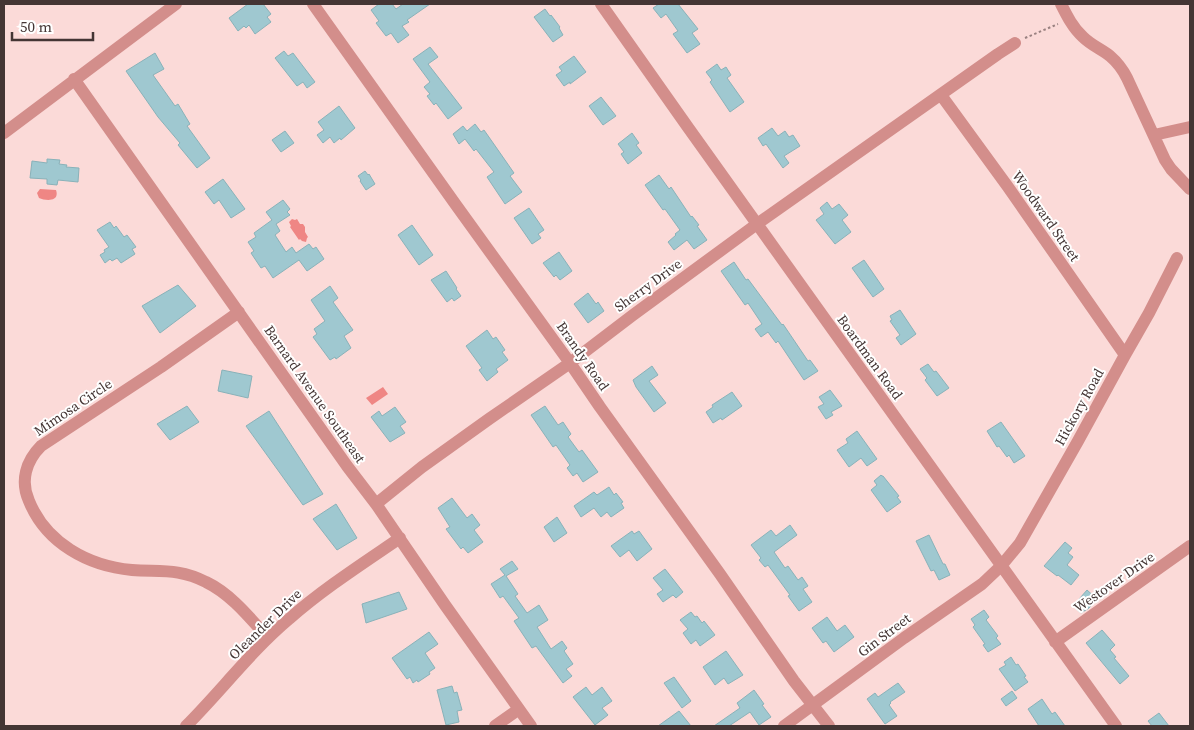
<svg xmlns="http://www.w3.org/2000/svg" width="1194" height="730" font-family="'Source Serif 4',serif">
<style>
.water{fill:#ef8684}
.building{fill:#9fc8d0;stroke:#89b2b9}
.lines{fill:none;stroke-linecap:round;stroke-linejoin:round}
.path{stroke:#998180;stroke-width:2;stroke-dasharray:2.5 2.5;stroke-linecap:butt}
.minor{stroke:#d38e8b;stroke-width:12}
.labels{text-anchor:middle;stroke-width:4;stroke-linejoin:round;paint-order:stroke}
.street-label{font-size:14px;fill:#443534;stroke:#fff}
</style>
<rect width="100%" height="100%" fill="#fbdad8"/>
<path class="water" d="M 40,189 L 56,190 C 60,202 46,201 39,198 L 37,193 Z
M 292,219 L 295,220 L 297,219 L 300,224 L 303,224 L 305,227 L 305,232 L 308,237 L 307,238 L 306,242 L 302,241 L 300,239 L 299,240 L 290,227 L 291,226 L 289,222 Z
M 383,387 L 388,394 L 372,405 L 366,398 Z"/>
<path class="building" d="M 248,4 L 263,4 L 271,14 L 267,17 L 271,22 L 255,34 L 249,25 L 246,28 L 244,26 L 238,31 L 229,18 Z
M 379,4 L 392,4 L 396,9 L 403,4 L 430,4 L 407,20 L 409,22 L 402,26 L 409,35 L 398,43 L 391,33 L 386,36 L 376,23 L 379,21 L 371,10 Z
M 659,4 L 678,4 L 698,29 L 692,33 L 700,44 L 687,53 L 673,34 L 678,31 L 666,14 L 661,18 L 653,8 Z
M 545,9 L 550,16 L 551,15 L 560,27 L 559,28 L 563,35 L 553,42 L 534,17 Z
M 430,47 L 438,57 L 428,64 L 462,108 L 448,119 L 436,103 L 434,105 L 427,96 L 430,94 L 424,87 L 430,82 L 413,59 Z
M 284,51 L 288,56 L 293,53 L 315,82 L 307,88 L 303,82 L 297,86 L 275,58 Z
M 155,53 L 164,69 L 153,75 L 175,106 L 178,104 L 190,124 L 187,126 L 210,158 L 197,168 L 178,145 L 180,143 L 158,117 L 126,71 Z
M 574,56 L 586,72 L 570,84 L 570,82 L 564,86 L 556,75 L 562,71 L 559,67 Z
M 717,64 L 721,70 L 726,67 L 731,75 L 727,78 L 744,102 L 730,112 L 710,82 L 712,80 L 706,72 Z
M 601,97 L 616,116 L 603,125 L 589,106 Z
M 339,106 L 355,128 L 341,140 L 340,138 L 334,143 L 330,137 L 323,143 L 317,135 L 324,130 L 318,122 Z
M 475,124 L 481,132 L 484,130 L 498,150 L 514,173 L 510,176 L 522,192 L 505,204 L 487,177 L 494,172 L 476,149 L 474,151 L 465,139 L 459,144 L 453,134 L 463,126 L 467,131 Z
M 772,128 L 778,136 L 785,131 L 789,137 L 793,135 L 800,146 L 784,156 L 789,163 L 783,168 L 766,144 L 763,146 L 758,138 Z
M 285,131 L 294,143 L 281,152 L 272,140 Z
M 632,133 L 639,143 L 636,145 L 642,153 L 628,164 L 621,154 L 624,152 L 618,144 Z
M 47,159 L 60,160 L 59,164 L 67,165 L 66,167 L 79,168 L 78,182 L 58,180 L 57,185 L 47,184 L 47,179 L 30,178 L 32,161 L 47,163 Z
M 365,171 L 368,175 L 369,174 L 375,184 L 366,190 L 360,181 L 361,180 L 358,176 Z
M 659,175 L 669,189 L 671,187 L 691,217 L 692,216 L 699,225 L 697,226 L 707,240 L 694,249 L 687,240 L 674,250 L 668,242 L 676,235 L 675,234 L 680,230 L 665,209 L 663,210 L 645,185 Z
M 223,179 L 245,209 L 231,218 L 219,200 L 214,204 L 205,192 Z
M 283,200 L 290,209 L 287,212 L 290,215 L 276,224 L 280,231 L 275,235 L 286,252 L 292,247 L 296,253 L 309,244 L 313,249 L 316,247 L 324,259 L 307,271 L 299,260 L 273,278 L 265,266 L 261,268 L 251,253 L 254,251 L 248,242 L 256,237 L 254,233 L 272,220 L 266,212 Z
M 827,202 L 832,209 L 839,204 L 848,215 L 842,220 L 851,232 L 835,244 L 816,220 L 824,214 L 820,208 Z
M 529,208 L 544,230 L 538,234 L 541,238 L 532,244 L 514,218 Z
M 110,222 L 114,228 L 116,226 L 124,237 L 127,235 L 136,247 L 132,249 L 135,254 L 121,263 L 117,258 L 112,261 L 110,259 L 105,263 L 100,255 L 105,252 L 104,250 L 109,247 L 97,230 Z
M 412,225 L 433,255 L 419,265 L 398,235 Z
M 559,252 L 572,271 L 560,280 L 556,275 L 554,277 L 543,263 Z
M 864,260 L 884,289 L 873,297 L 852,268 Z
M 734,262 L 746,280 L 748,279 L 782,325 L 783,324 L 808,361 L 810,360 L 818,371 L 804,380 L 778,341 L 776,343 L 768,332 L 761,337 L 755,329 L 762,324 L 748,303 L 745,305 L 721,271 Z
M 446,271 L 457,288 L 456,289 L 461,296 L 454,301 L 452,298 L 447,302 L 431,280 Z
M 178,285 L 196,306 L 160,333 L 142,306 Z
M 330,286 L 338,298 L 333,302 L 353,330 L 344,336 L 351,348 L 336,359 L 335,357 L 330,360 L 313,337 L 317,334 L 314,329 L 325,321 L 311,300 Z
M 588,293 L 596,304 L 598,302 L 604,311 L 588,323 L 574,304 Z
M 900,310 L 916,334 L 901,345 L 896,338 L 900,335 L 890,321 L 892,320 L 890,316 Z
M 487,330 L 493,339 L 496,337 L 505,350 L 502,352 L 508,360 L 496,369 L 498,372 L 487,381 L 479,370 L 482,368 L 466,346 Z
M 928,364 L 934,372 L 936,371 L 949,388 L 937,396 L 925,380 L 927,378 L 920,369 Z
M 652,366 L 658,375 L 649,381 L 666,403 L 654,412 L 636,387 L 633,380 Z
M 222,370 L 252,376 L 248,398 L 218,391 Z
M 830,390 L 842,406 L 831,412 L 833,415 L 826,419 L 818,407 L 824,404 L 819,397 Z
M 732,392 L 742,406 L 722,420 L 721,418 L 713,423 L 706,412 L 713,407 L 712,405 Z
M 187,406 L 199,422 L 170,440 L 157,424 Z
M 545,406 L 558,425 L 563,422 L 571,434 L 568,437 L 579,452 L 582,450 L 598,472 L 583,482 L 577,473 L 573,476 L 567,468 L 570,465 L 556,445 L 553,447 L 531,415 Z
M 395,407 L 406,422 L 400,426 L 405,433 L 390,442 L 371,417 L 379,411 L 382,416 Z
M 269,411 L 323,494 L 303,505 L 246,426 Z
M 1001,422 L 1025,456 L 1014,463 L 1009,455 L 1007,457 L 999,446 L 997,447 L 987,431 Z
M 857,431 L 877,459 L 867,466 L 861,458 L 849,467 L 837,450 L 848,443 L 846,439 Z
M 881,475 L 882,476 L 883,476 L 899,496 L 897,497 L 901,502 L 887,512 L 871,490 L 877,485 L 874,481 Z
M 609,487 L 614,495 L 616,493 L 623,502 L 621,503 L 624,508 L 611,517 L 607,512 L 601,517 L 594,508 L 581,517 L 574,506 L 594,492 L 597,495 Z
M 452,498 L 467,518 L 472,514 L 480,525 L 474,530 L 483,542 L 468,553 L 463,547 L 461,549 L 446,529 L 450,527 L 438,508 Z
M 336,504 L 357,538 L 337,550 L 313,519 Z
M 557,517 L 567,533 L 554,542 L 544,527 Z
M 790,525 L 797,535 L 774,552 L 785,568 L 788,566 L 798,580 L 802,577 L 808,586 L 803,589 L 812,602 L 799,611 L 788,596 L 790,595 L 768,565 L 765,567 L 759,560 L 761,558 L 751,545 L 771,530 L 776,536 Z
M 632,531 L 634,534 L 639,531 L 652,549 L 637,561 L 629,550 L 620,557 L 611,546 Z
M 929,535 L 943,564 L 945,564 L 950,575 L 939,580 L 934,570 L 931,571 L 916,541 Z
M 1065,542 L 1072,548 L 1068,553 L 1073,557 L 1067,565 L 1079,575 L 1071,585 L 1058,575 L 1057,576 L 1044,566 Z
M 512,561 L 518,569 L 506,576 L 518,594 L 515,596 L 527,613 L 539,605 L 548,620 L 537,627 L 551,649 L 562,641 L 567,648 L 564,651 L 573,664 L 566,669 L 572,676 L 563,683 L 536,646 L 532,648 L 514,621 L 519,618 L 503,596 L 500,598 L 491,584 L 505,575 L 500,569 Z
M 665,569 L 683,592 L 676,598 L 673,595 L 663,602 L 657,594 L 663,590 L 653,578 Z
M 1087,590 L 1097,599 L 1089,608 L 1081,613 L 1073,606 Z
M 399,592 L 407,609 L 366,623 L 362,604 Z
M 984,610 L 989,617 L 986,620 L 998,636 L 996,638 L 1001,644 L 988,652 L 983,645 L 985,644 L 973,627 L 975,625 L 971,619 Z
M 691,612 L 695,617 L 697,616 L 702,623 L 704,621 L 715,635 L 700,646 L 696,640 L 691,644 L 683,633 L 688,629 L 680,620 Z
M 827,617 L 837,631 L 845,625 L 854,637 L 834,652 L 826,641 L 823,643 L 812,628 Z
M 1102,630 L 1115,645 L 1110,650 L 1116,657 L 1114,658 L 1129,676 L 1120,684 L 1086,643 Z
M 429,632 L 438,644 L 425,653 L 435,668 L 429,672 L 430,674 L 418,682 L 417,680 L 413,683 L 410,677 L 407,679 L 392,658 Z
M 726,651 L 743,675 L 728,684 L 724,678 L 715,685 L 703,667 Z
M 1011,657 L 1016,665 L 1018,664 L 1026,676 L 1024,677 L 1028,682 L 1015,691 L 999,669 L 1006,665 L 1004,662 Z
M 674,677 L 691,701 L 682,708 L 664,683 Z
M 898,683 L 905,692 L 890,702 L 891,703 L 889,705 L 897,716 L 885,724 L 867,699 L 875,693 L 878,697 Z
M 452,686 L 454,693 L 457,692 L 462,710 L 457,711 L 459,722 L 446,725 L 437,690 Z
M 586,687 L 592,695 L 602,687 L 612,701 L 602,708 L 608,715 L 595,725 L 573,697 Z
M 754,690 L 764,704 L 762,705 L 771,717 L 759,725 L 750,712 L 729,726 L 714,726 L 740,708 L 737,703 Z
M 1012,691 L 1017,698 L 1006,706 L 1001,699 Z
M 1042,699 L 1052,714 L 1055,712 L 1065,726 L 1039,726 L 1028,709 Z
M 679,711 L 691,726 L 658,726 Z
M 1159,713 L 1169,726 L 1152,726 L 1148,721 Z"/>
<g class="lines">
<path class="path" d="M 1025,38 L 1058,24"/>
<path class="minor" d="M 313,4 L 456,205 L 570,363 L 600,407 L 720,574 L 794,681 L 829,726
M 601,4 L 687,126 L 1116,726
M 1061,4 C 1067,16 1073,28 1083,37 C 1091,45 1101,49 1110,56 C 1117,62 1123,70 1127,78 L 1165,160 L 1171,169 L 1190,189
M 74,79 L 347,466 L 376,504 L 445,605 L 531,726
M 941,95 L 1008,187 L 1125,355
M 4,133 L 176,4
M 1154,135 L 1190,127
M 239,312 L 161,367 L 41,446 C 26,461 20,481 29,501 C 46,543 88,566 132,570 C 160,572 179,568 206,582 C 231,594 250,618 268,638
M 376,504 L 422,467 L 489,419 L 570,363 L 633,315 L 757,224 L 998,54 L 1015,43
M 1055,642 L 1190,546
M 186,726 C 221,691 251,651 289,619 C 323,589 362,564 400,538
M 495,726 L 519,709
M 784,726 L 904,638 L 982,584 L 1001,566 L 1020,543 L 1078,441 L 1125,355 L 1149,313 L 1177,258"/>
</g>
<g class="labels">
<g class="street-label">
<text transform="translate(1046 216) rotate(55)" y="5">Woodward Street</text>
<text transform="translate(648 285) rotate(-36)" y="5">Sherry Drive</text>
<text transform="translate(583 356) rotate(55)" y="5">Brandy Road</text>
<text transform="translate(870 357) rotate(54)" y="5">Boardman Road</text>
<text transform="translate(315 394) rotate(55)" y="5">Barnard Avenue Southeast</text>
<text transform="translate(73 407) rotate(-34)" y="5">Mimosa Circle</text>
<text transform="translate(1079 407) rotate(-61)" y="5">Hickory Road</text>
<text transform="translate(1114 582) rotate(-35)" y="5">Westover Drive</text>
<text transform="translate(265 624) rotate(-44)" y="5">Oleander Drive</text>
<text transform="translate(884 635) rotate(-37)" y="5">Gin Street</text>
</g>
</g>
<rect width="1194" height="730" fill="none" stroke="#443534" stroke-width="10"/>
<path d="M12 32v8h81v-8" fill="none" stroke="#443534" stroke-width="2.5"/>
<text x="20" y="32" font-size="15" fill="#443534" stroke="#ffffff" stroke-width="4" paint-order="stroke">50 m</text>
</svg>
